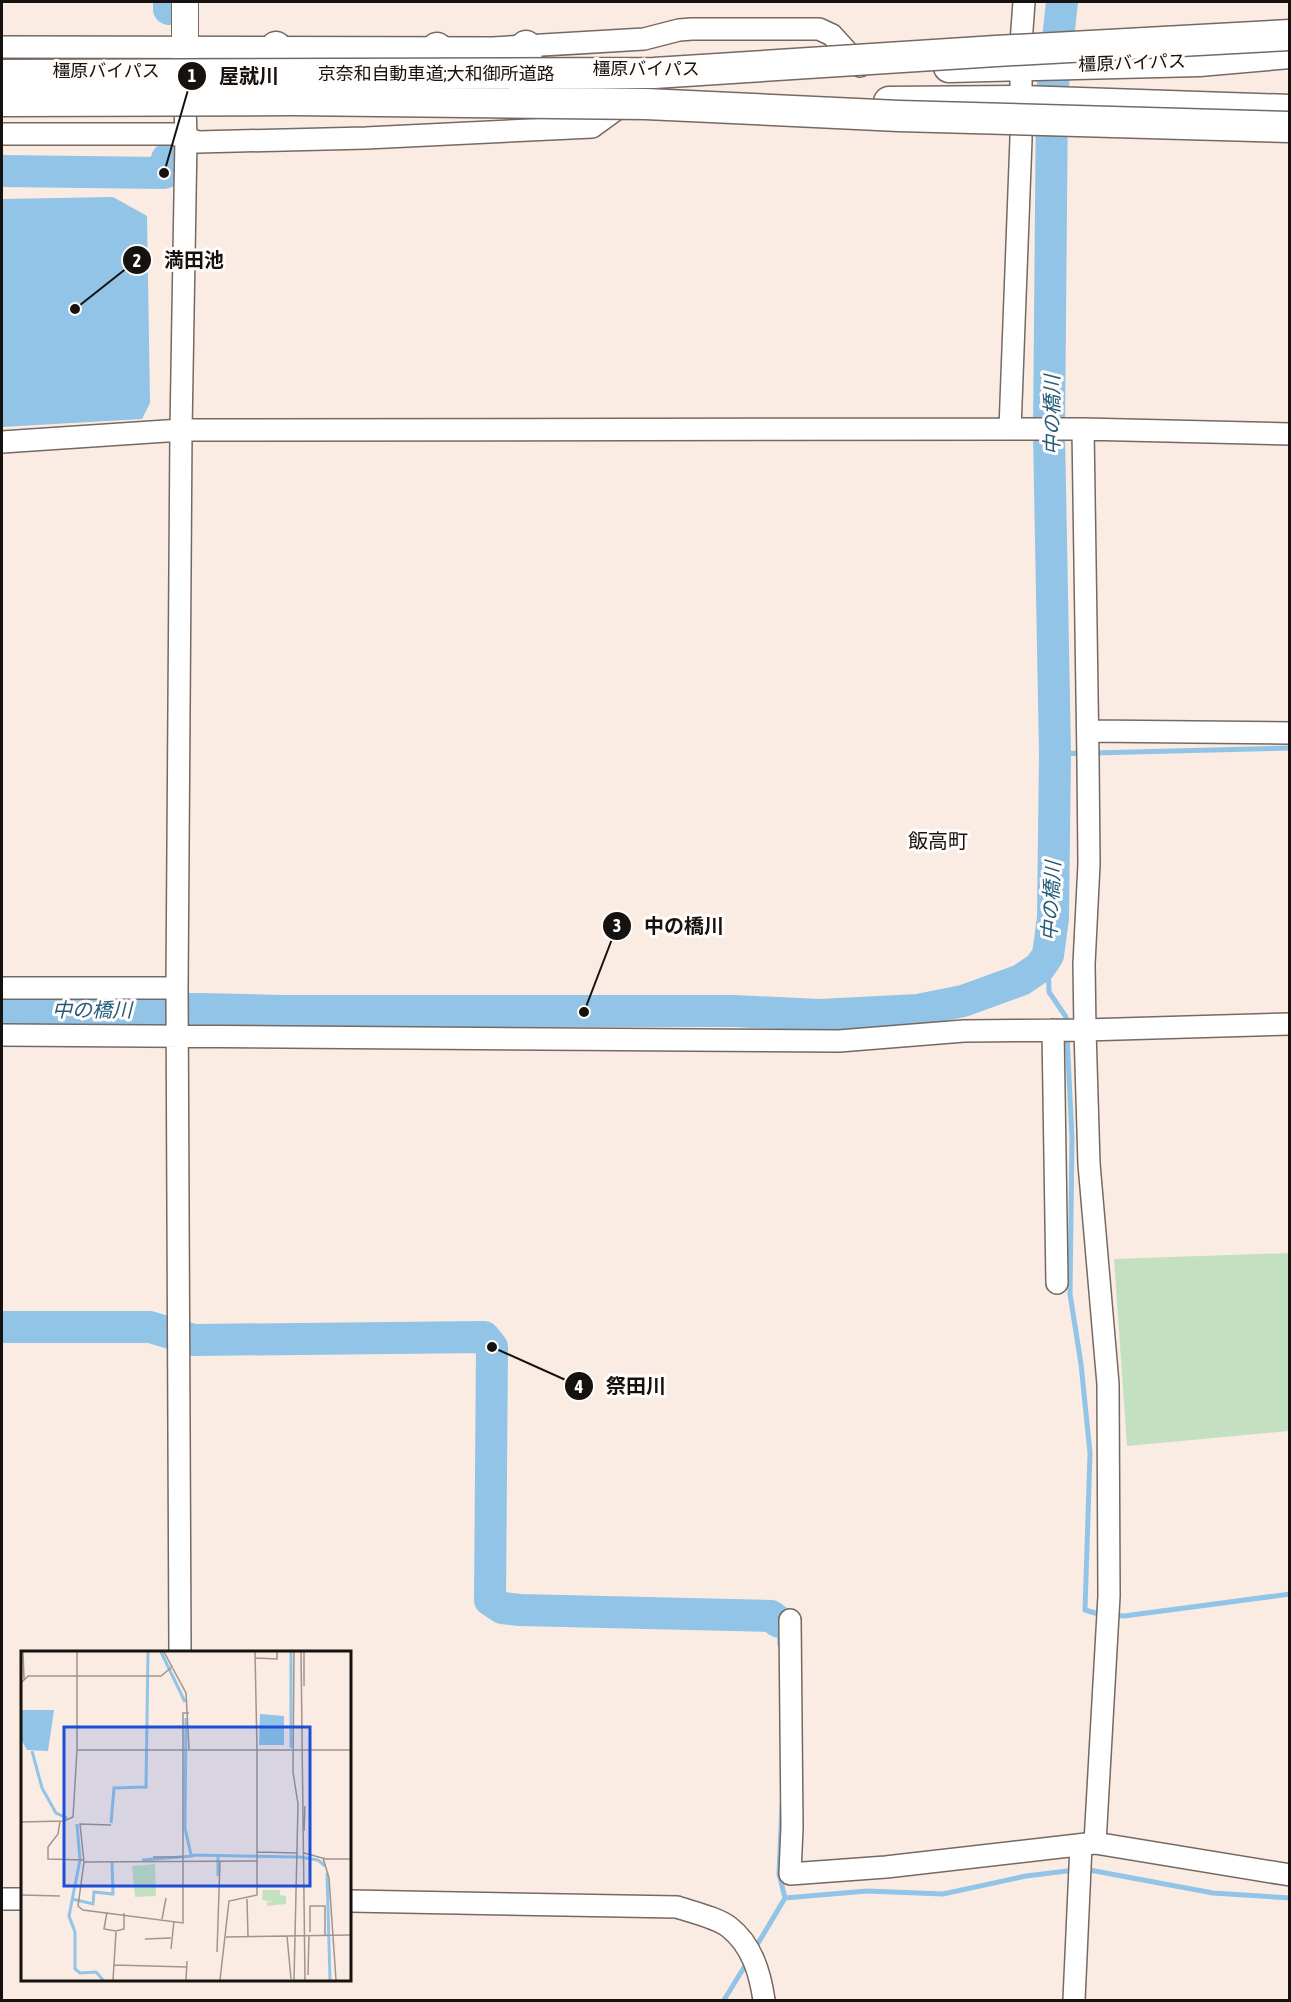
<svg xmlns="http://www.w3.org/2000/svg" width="1291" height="2002" font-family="'Asap Condensed','Noto Sans JP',sans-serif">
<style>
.green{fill:#c3e1c0}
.water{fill:#91c4e6}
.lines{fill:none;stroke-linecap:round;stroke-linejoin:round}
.stream{stroke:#91c4e6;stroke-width:5}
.river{stroke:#91c4e6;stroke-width:32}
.minor-casing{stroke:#756961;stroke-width:24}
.major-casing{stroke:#756961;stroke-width:28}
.highway-casing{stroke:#756961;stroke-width:33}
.minor{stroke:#fff;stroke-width:21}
.major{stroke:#fff;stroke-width:26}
.highway{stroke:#fff;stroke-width:30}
.highway-bridge-casing{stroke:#756961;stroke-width:33;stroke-linecap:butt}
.highway-bridge{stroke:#fff;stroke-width:30}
.labels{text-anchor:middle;stroke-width:6;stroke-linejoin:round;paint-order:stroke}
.street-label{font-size:18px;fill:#16120f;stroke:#fffcfa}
.water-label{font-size:20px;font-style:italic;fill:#215c7d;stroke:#fffcfa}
.neighbourhood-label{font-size:20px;fill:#16120f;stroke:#fffcfa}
.inset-river{fill:none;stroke:#91c4e6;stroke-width:3}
.inset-road{fill:none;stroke:#9f958e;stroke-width:1.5}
.view{fill:#1d4ed8;fill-opacity:0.15;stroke:#1d4ed8;stroke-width:3}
.inset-edge{fill:none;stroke:#16120f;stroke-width:3}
.leader{fill:none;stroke:#16120f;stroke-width:2}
.callout-dot{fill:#16120f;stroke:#fffcfa;stroke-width:2}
.mark-label{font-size:18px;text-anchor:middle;font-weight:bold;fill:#fff}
.callout-label{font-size:20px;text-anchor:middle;font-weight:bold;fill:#16120f;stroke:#fffcfa;stroke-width:6;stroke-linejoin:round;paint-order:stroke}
</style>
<rect width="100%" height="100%" fill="#faece3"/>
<path class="green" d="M 1289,1253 L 1289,1431 L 1127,1446 L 1114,1259 Z"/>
<path class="water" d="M 113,197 L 147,216 L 150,403 L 142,419 L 2,427 L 2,199 Z"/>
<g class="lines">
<path class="stream" d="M 1093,753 L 1290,748
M 1055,754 L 1084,753
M 1048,955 L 1049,992 L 1066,1017 L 1067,1026
M 1067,1036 L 1072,1138 L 1070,1294 L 1081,1364 L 1090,1453 L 1085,1610 L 1102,1615
M 1112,1615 L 1124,1616 L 1290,1594
M 779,1622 L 780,1645
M 1084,1869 L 1213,1893 L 1290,1898
M 785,1898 L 867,1891 L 943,1894 L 1026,1876 L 1075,1870
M 754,1950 L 785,1898 L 779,1874 L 782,1804
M 724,2000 L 748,1961"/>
<path class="river" d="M 169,2 L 169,9
M 2,171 L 164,173 L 167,159
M 2,1010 L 199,1009 L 285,1011 L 734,1011 L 820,1015 L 918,1010 L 963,1001 L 1021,980 L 1040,967 L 1048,955 L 1053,918 L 1055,754 L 1049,433 L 1052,94 L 1062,2
M 2,1327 L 150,1327 L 194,1340 L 484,1337 L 492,1347 L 490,1600 L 502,1608 L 520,1610 L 771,1616 L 779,1622"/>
<defs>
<path id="minor" d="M 2,47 L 493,48 L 644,39 L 679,30 L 692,29 L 819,29 L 832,35 L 860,66
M 185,105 L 186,138 L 181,430 L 1083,429 L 1290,434
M 2,134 L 174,134 L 198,142 L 366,138 L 592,127 L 625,103
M 1010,429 L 1021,139 L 1021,43 L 1024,2
M 1083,429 L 1088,760 L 1089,864 L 1084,964 L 1085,1030 L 1089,1164 L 1108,1384 L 1109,1596 L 1095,1843
M 2,442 L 181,430 L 177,988 L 180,1652
M 1088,731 L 1290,733
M 2,988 L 177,988
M 1053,1030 L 1057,1283
M 2,1035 L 839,1041 L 964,1031 L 1085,1030 L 1290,1024
M 790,1620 L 792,1827 L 790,1874 L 886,1867 L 1095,1843 L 1290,1875
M 2,1899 L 22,1899
M 350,1901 L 677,1907 C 692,1912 718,1918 729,1927 C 752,1945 760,1973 764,2000
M 1074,2000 L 1081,1845"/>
<path id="major" d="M 185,2 L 185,93"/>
<path id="highway" d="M 526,46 L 527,69
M 276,47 L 277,70
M 437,48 L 438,70
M 949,67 L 1199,61 L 1290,53
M 889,102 L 1022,101 L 1290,110"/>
</defs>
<use href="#minor" class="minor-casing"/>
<use href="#major" class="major-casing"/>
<use href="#highway" class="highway-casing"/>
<use href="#minor" class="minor"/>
<use href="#major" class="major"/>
<use href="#highway" class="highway"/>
<defs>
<path id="highway-bridge" d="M 2,75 L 654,73 L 996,51 L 1290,35
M 2,101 L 293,100 L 646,104 L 899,116 L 1290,127"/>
</defs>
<use href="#highway-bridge" class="highway-bridge-casing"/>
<use href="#highway-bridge" class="highway-bridge"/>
</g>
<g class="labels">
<g class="street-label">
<text transform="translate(1132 63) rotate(-2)" y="6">橿原バイパス</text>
<text x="646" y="75">橿原バイパス</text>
<text x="106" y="77">橿原バイパス</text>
<text x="436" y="80">京奈和自動車道;大和御所道路</text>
</g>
<g class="water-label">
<text transform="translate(1052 415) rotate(-90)" y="7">中の橋川</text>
<text transform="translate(1051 901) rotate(-87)" y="7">中の橋川</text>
<text x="92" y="1017">中の橋川</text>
</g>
<g class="neighbourhood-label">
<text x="938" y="848">飯高町</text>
</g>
</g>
<g transform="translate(21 1651)">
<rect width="330" height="330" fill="#faece3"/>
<path d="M 134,213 L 135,245 L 114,246 L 111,215 ZM 242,239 L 259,239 L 259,244 L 265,245 L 265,253 L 246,255 L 246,251 L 254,251 L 241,249 Z" fill="#c3e1c0"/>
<path d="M 0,59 L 33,59 L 27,100 L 6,99 L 0,88 ZM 239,63 L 263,65 L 263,94 L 238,94 Z" fill="#91c4e6"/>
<path class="inset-river" d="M 140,1 L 164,51M 165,67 L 164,177 L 170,204 L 278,206 L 297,209 L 304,215M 270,97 L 270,1M 11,100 L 21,137 L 35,162 L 46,167M 90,172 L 93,137 L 125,136 L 127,1M 56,173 L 59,209 L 48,265 L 54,281 L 54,318 L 59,322 L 75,321 L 82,329M 197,206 L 197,225M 121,209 L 172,205M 306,222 L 309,329M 51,248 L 72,253 L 73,241 L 92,243 L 91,211"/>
<path class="inset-road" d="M 2,1 L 3,28M 143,1 L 165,42 L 168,98M 273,1 L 272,121 L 277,153M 280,1 L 284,329M 283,1 L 283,35M 234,7 L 256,8 L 256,1M 0,32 L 7,25 L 140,25 L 152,15M 56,98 L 56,1M 276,99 L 330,99M 39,170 L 37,183 L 27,196 L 27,208 L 62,209M 0,171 L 43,170 L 52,166 L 56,99 L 236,99 L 234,1M 90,174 L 59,173 L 63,211 L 57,255 L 62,259 L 162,272 L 162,62 L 168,62M 283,180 L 284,155M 236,201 L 277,202M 283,202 L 305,208 L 330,208M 132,206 L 163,206M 302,207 L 308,227 L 315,329M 63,211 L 236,210M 0,244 L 39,245M 226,248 L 227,285M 86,261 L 83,278 L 95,280 L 103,278 L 103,262M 141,268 L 145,247M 289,281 L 289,255 L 304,255 L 304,284M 266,285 L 270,328M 205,286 L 330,284M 124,288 L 150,287M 150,298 L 153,270M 196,301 L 199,210M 93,314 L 166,316M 287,324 L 288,284M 92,329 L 95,281M 165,329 L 166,310M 199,329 L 208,250 L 236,244 L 236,99 L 276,99M 273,329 L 277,153"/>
<path class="view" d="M 43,76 L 289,76 L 289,235 L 43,235 Z"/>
<rect width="330" height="330" class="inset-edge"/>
</g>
<path class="leader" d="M164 173L192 76M75 309L137 260M584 1012L617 926M492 1347L579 1386"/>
<g class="callout-dot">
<circle cx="164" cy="173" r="6"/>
<circle cx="75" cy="309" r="6"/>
<circle cx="584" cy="1012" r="6"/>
<circle cx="492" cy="1347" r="6"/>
<circle cx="192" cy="76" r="15"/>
<circle cx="137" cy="260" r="15"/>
<circle cx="617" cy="926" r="15"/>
<circle cx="579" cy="1386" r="15"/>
</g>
<g class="mark-label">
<text x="192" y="82">1</text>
<text x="137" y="267">2</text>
<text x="617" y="932">3</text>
<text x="579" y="1393">4</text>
</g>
<g class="callout-label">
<text x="249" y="83">屋就川</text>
<text x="194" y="267">満田池</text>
<text x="684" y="933">中の橋川</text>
<text x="636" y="1393">祭田川</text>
</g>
<rect width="1291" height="2002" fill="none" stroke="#16120f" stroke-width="6"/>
</svg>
